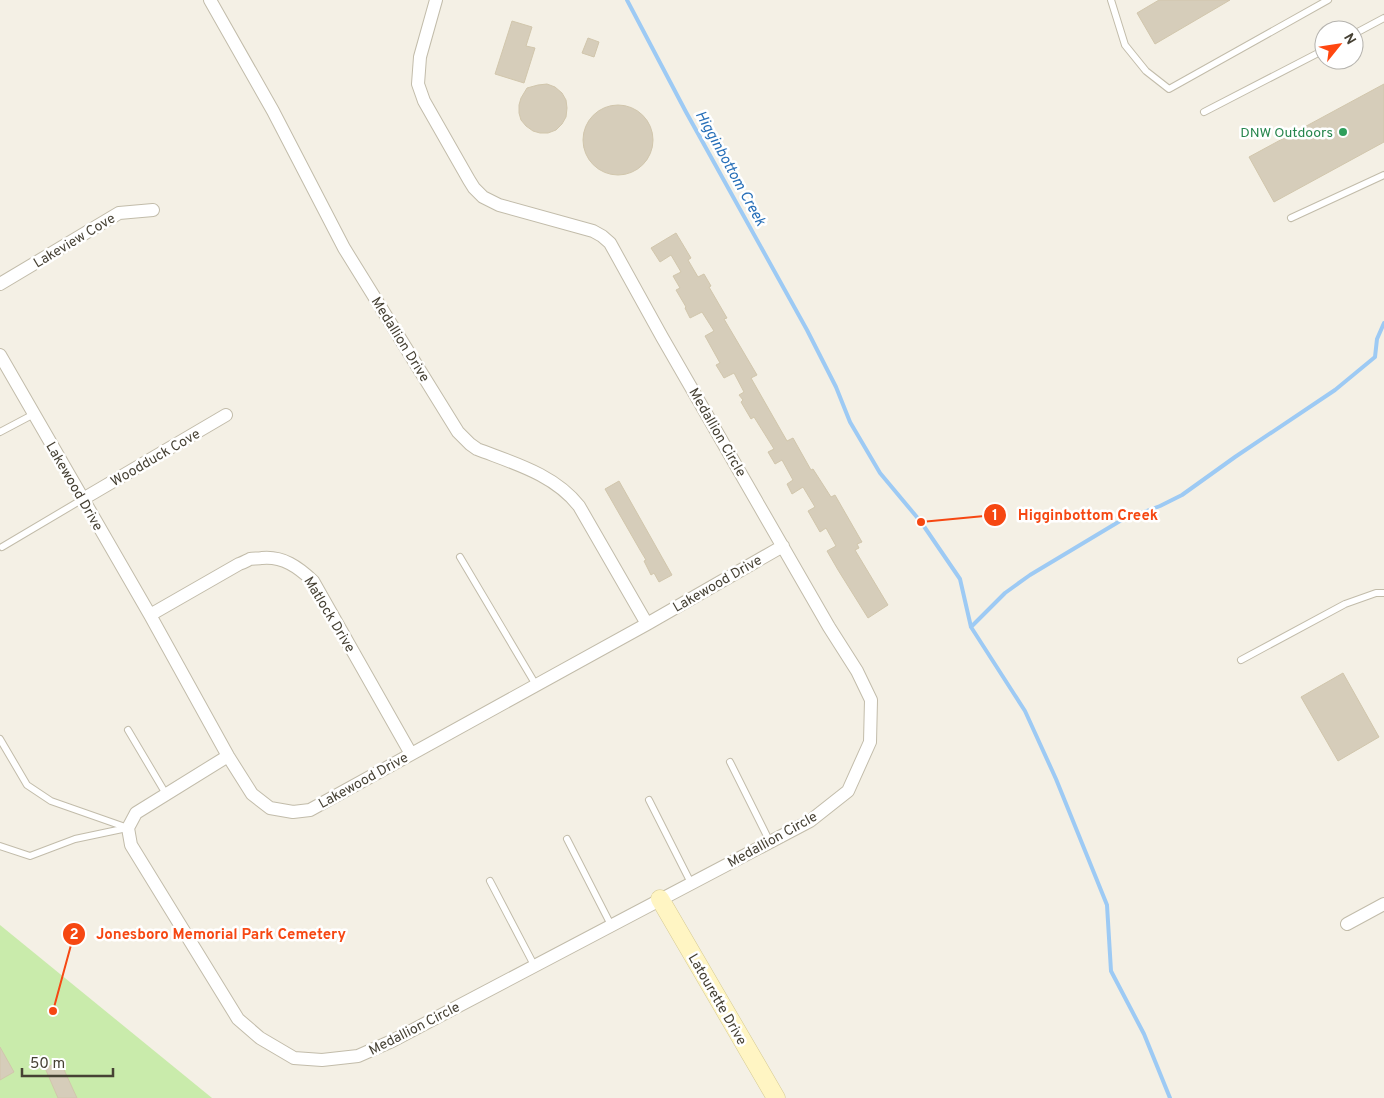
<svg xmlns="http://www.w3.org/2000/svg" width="1384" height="1098" font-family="Overpass,sans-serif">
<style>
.green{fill:#c9ebab}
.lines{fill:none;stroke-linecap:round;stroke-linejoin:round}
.stream{stroke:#9dcaf4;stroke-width:4}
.building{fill:#d6cdba;stroke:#d1c6ac}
.lane-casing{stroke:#c2bcaa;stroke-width:8}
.street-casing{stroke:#c2bcaa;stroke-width:14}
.secondary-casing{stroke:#d6ca92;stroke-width:19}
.lane{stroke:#fff;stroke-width:6}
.street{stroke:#fff;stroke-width:12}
.secondary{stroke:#fff5c3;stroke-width:18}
.leisure-dot{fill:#2e9e5b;stroke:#fff;stroke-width:2}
.labels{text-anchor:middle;stroke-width:5;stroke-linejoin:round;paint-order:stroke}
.leisure-label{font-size:14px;fill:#27864d;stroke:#fff;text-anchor:end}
.street-label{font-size:14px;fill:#464134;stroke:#fff}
.water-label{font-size:15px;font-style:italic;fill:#276fb8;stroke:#fff}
.leader{fill:none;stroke:#f64712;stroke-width:2}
.callout-dot{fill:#f64712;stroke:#fff;stroke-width:2}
.mark-label{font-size:15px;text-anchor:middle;font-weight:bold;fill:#fff}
.callout-label{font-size:15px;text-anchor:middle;font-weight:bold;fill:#f64712;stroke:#fff;stroke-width:5;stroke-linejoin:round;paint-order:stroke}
</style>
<rect width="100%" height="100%" fill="#f4f0e5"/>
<path class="green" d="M 0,925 L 212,1098 L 0,1098 Z"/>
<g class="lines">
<path class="stream" d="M 627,0 L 686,112 L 807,330 L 836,387 L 850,422 L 880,473 L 921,522 L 960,579 L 971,627 L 1025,711 L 1056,779 L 1107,905 L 1111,971 L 1144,1034 L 1170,1098
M 971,627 L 1005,593 L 1030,575 L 1120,521 L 1160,506 L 1182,495 L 1235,457 L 1335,390 L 1375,357 L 1377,339 L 1384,323"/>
</g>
<path class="building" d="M 1159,0 L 1230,0 L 1155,44 L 1137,13 Z
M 512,21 L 532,27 L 526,46 L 535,48 L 524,83 L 495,74 Z
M 588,38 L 599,42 L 594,57 L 582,53 Z
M 547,84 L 555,87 L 562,93 L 566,100 L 567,108 L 566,117 L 562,124 L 556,130 L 548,133 L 540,133 L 533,131 L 526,126 L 521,120 L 519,113 L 519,105 L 521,98 L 527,88 L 538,85 Z
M 1384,84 L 1384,142 L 1274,202 L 1249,157 Z
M583 140a35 35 0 1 1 70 0a35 35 0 1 1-70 0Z
M 676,233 L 691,258 L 688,260 L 698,277 L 704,274 L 711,286 L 709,287 L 727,318 L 724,319 L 757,375 L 751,378 L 787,441 L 793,438 L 811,470 L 813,469 L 831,497 L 835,495 L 862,542 L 857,544 L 859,548 L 855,550 L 888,605 L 868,618 L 838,570 L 827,551 L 836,546 L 826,528 L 820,532 L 808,511 L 815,507 L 803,487 L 792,494 L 787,484 L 793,480 L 782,460 L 775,464 L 768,452 L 774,449 L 754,417 L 751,419 L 741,402 L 743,400 L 739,395 L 744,392 L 734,373 L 724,378 L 716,365 L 720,363 L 705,336 L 714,331 L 702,312 L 690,318 L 685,308 L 686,307 L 676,290 L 680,288 L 673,276 L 681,272 L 671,255 L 660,262 L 651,248 Z
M 619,481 L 672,575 L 659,582 L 654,573 L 651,575 L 644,561 L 646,560 L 640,550 L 605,489 Z
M 1343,673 L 1379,737 L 1338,761 L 1301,697 Z
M 0,1047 L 14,1072 L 0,1080 Z
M 60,1061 L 77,1098 L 58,1098 L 45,1068 Z"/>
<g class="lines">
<defs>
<path id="lane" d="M 1111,0 L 1125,45 L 1146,71 L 1169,89 L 1328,0
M 1354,34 L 1384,18
M 1204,112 L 1324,50
M 1291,218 L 1384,175
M 0,432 L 34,414
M 2,547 L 83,499
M 460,557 L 536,685
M 1241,660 L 1345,604 L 1376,593 L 1384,593
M 128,730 L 166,794
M 0,739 L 27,785 L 51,801 L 128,828
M 730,762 L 770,842
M 649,800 L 691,883
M 567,839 L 611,925
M 0,846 L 30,856 L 75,839 L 127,828
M 490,881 L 534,965"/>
<path id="street" d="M 210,0 L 273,111 L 344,248 L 458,432 L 470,444 L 477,449 C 513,463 554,474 579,506 L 647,624
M 0,284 L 119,213 L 153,210
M 0,355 L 150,615 L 228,756 L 252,794 L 270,808 L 293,812 L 310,810 L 647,624 L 783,546
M 83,499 L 226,415
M 150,615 L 239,564 C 243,563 246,561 250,559 C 253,558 258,559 262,558 C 283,556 298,567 313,581 L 411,754
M 228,756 L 136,813 L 128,828 L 131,845 L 238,1019 L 260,1038 L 294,1058 L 322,1060 L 358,1056 L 392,1041 L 810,821 L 848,791 L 870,742 L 871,700 L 857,671 L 829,627 L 662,337 L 610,243 L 602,236 L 593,231 L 499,205 L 483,197 L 474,188 L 469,180 L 424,101 L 418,84 L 420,57 L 436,0
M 1347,924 L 1384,904"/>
<path id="secondary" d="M 660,899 L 776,1098"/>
</defs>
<use href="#lane" class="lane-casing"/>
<use href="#street" class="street-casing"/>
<use href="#secondary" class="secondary-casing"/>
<use href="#lane" class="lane"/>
<use href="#street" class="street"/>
<use href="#secondary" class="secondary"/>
</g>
<circle class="leisure-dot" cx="1343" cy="132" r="5"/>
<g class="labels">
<g class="leisure-label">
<text x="1333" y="137">DNW Outdoors</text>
</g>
<g class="street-label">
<text transform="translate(74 240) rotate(-31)" y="5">Lakeview Cove</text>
<text transform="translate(401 339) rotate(58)" y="5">Medallion Drive</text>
<text transform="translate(718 432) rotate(60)" y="5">Medallion Circle</text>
<text transform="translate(155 457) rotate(-30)" y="5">Woodduck Cove</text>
<text transform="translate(75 486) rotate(60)" y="5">Lakewood Drive</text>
<text transform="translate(717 583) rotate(-30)" y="5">Lakewood Drive</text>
<text transform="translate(330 614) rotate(59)" y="5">Matlock Drive</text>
<text transform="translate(363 780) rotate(-29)" y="5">Lakewood Drive</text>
<text transform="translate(772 839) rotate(-29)" y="5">Medallion Circle</text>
<text transform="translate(718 999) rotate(60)" y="5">Latourette Drive</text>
<text transform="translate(414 1028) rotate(-27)" y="5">Medallion Circle</text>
</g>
<g class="water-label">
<text transform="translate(731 168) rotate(61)" y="5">Higginbottom Creek</text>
</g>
</g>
<path class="leader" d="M921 522L995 515M53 1011L74 934"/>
<g class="callout-dot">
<circle cx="921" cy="522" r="5"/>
<circle cx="53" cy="1011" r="5"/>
<circle cx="995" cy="515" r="12"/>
<circle cx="74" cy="934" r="12"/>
</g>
<g class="mark-label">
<text x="995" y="520">1</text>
<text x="74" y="939">2</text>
</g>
<g class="callout-label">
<text x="1088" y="520">Higginbottom Creek</text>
<text x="221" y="939">Jonesboro Memorial Park Cemetery</text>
</g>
<g transform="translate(1339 45) rotate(60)"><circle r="24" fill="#ffffff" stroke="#b5b3ae"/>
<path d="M0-4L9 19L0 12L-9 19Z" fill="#ff4710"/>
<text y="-8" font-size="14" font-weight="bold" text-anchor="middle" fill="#464134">N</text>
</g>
<path d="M22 1068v8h91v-8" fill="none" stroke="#464134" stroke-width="2.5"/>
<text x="30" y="1068" font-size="15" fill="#464134" stroke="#ffffff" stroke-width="4" paint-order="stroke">50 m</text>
</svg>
